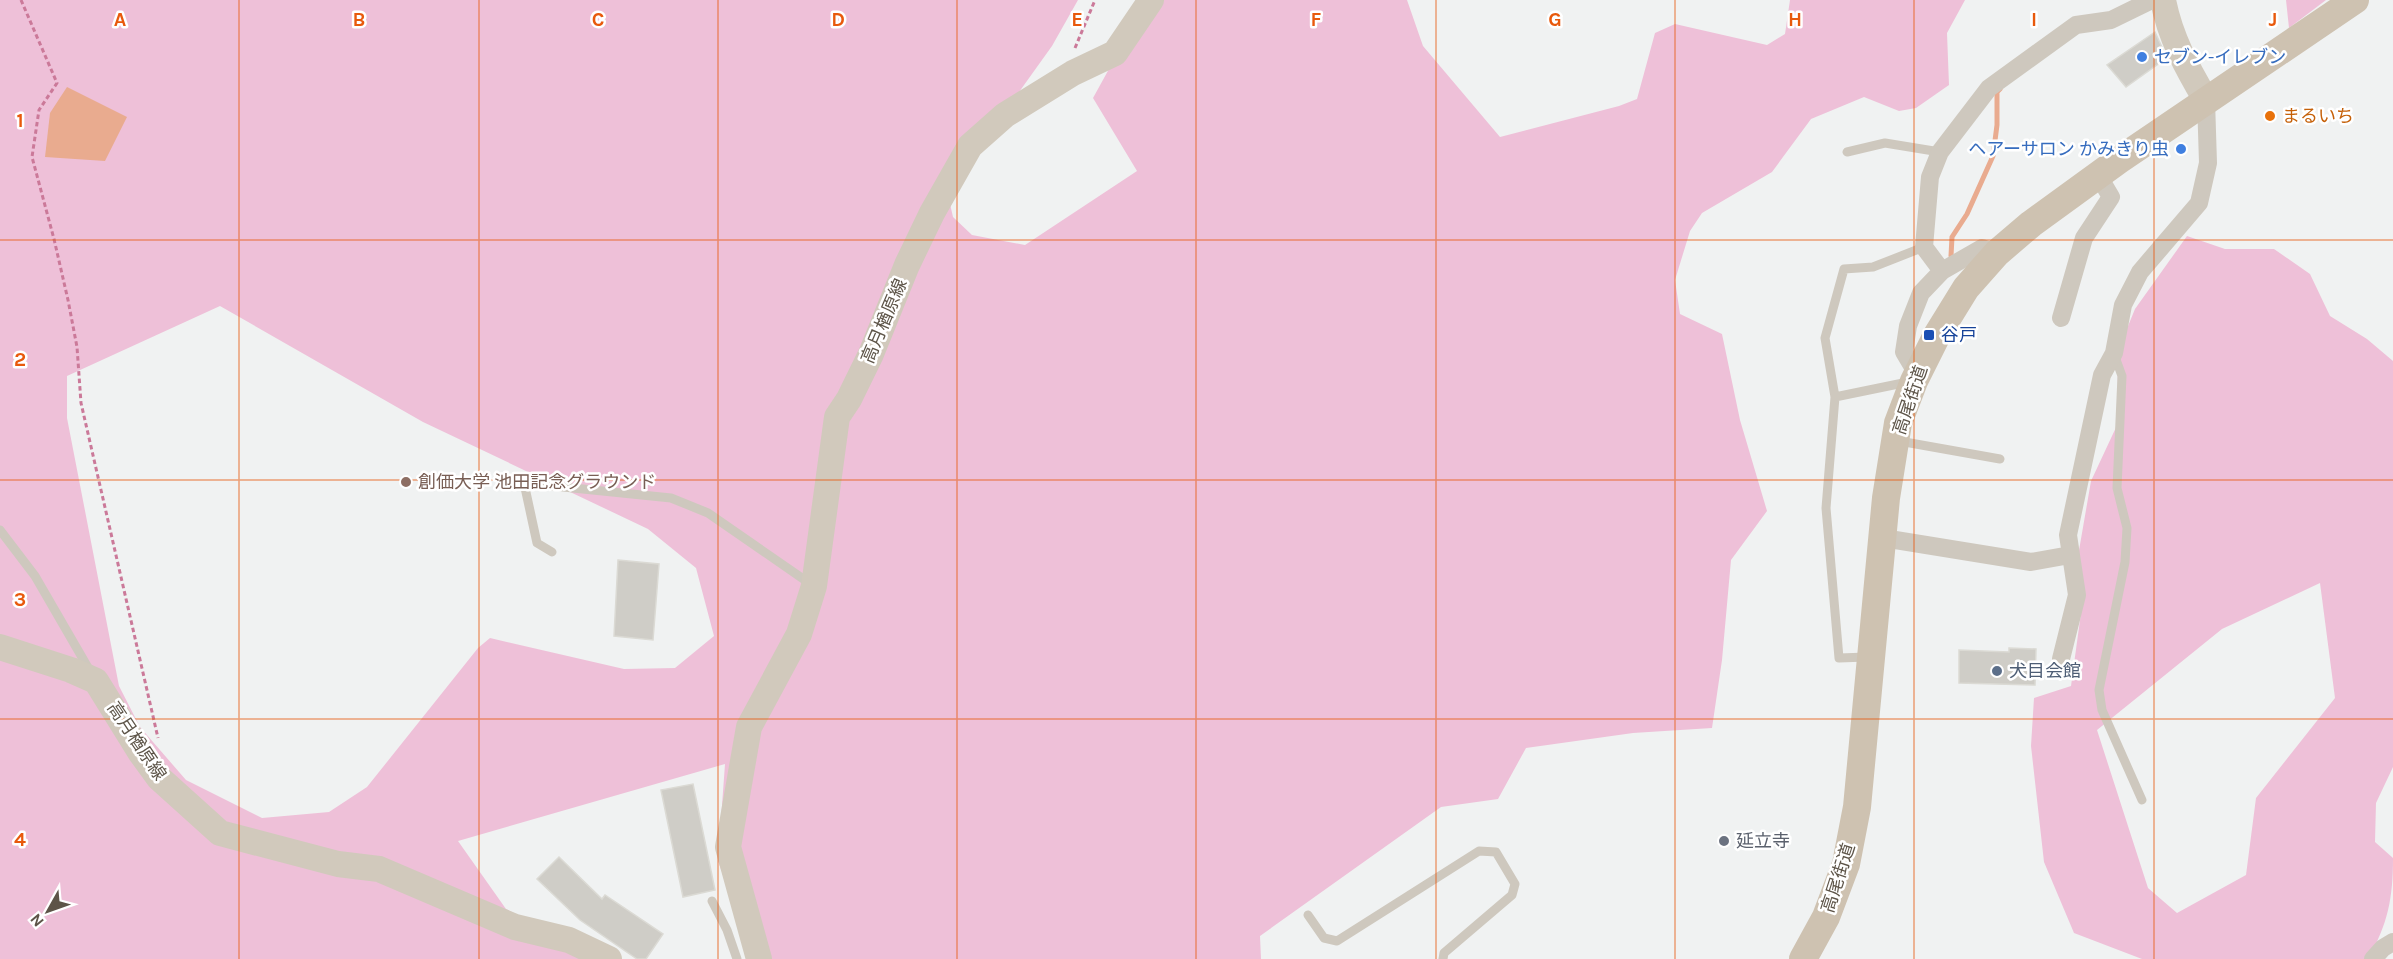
<svg xmlns="http://www.w3.org/2000/svg" width="2393" height="959" font-family="Karla,'Noto Sans JP',sans-serif">
<style>
.green{fill:#eec0d8;fill-rule:evenodd}
.water{fill:#e9ab8f}
.lines{fill:none;stroke-linecap:round;stroke-linejoin:round}
.stream{stroke:#e9ab8f;stroke-width:5}
.building{fill:#cfcdc7;stroke:#dbdad4;stroke-width:1.5}
.path{stroke:#cb7999;stroke-width:3;stroke-dasharray:4.5 3;stroke-linecap:butt}
.lane{stroke:#cec8be;stroke-width:9}
.street{stroke:#cec8be;stroke-width:18}
.secondary{stroke:#d1c9bc;stroke-width:26}
.primary{stroke:#cec2b1;stroke-width:28}
.grid{fill:none;stroke:#e8590c;stroke-width:1.5;stroke-opacity:0.55}
.shop-dot{fill:#3f7fe0;stroke:#fff;stroke-width:2}
.food-dot{fill:#e8710a;stroke:#fff;stroke-width:2}
.transit-dot{fill:#1a4fb4;stroke:#fff;stroke-width:2}
.education-dot{fill:#8d6e63;stroke:#fff;stroke-width:2}
.service-dot{fill:#5c6f8a;stroke:#fff;stroke-width:2}
.worship-dot{fill:#6b7280;stroke:#fff;stroke-width:2}
.labels{text-anchor:middle;stroke-width:5;stroke-linejoin:round;paint-order:stroke}
.shop-label{font-size:18px;fill:#366cbe;stroke:#fff;text-anchor:start}
.food-label{font-size:18px;fill:#c56008;stroke:#fff;text-anchor:start}
.street-label{font-size:18px;fill:#5d5448;stroke:#fff}
.transit-label{font-size:18px;fill:#164399;stroke:#fff;text-anchor:start}
.education-label{font-size:18px;fill:#785e54;stroke:#fff;text-anchor:start}
.service-label{font-size:18px;fill:#4e5e75;stroke:#fff;text-anchor:start}
.worship-label{font-size:18px;fill:#5b616d;stroke:#fff;text-anchor:start}
.grid-label{font-size:20px;text-anchor:middle;font-weight:bold;fill:#e8590c;stroke:#fff;stroke-width:5;stroke-linejoin:round;paint-order:stroke}
</style>
<rect width="100%" height="100%" fill="#f0f2f2"/>
<path class="green" d="M 0,0 L 1078,0 L 1052,46 L 999,120 L 943,173 L 953,217 L 972,235 L 1025,245 L 1137,171 L 1093,98 L 1147,0 L 1407,0 L 1423,46 L 1500,137 L 1619,106 L 1637,99 L 1655,33 L 1675,24 L 1767,45 L 1785,34 L 1790,0 L 1965,0 L 1947,33 L 1949,85 L 1916,108 L 1899,111 L 1864,97 L 1811,119 L 1772,172 L 1702,213 L 1690,231 L 1675,280 L 1680,314 L 1722,334 L 1740,420 L 1767,511 L 1731,560 L 1722,660 L 1712,728 L 1633,733 L 1526,748 L 1498,799 L 1441,807 L 1260,936 L 1261,959 L 748,959 L 735,907 L 718,861 L 725,764 L 458,841 L 506,909 L 601,959 L 0,959 ZM 220,306 L 423,422 L 648,529 L 696,568 L 714,636 L 675,668 L 624,669 L 490,638 L 478,648 L 367,787 L 329,812 L 262,818 L 186,780 L 140,727 L 119,686 L 67,418 L 67,376 Z
M 2286,0 L 2326,0 L 2289,28 Z
M 2187,236 L 2225,249 L 2274,249 L 2310,274 L 2330,316 L 2367,339 L 2393,361 L 2393,767 L 2376,803 L 2375,842 L 2393,858 C 2393,898 2388,924 2368,959 L 2142,959 L 2074,933 L 2044,862 L 2031,746 L 2034,698 L 2071,686 L 2083,598 L 2077,562 L 2091,481 L 2119,421 L 2117,353 L 2135,309 ZM 2320,583 L 2335,698 L 2256,798 L 2246,875 L 2177,913 L 2148,888 L 2097,730 L 2222,629 Z"/>
<path class="water" d="M 67,87 L 127,117 L 105,161 L 45,157 L 50,113 Z"/>
<g class="lines">
<path class="stream" d="M 1951,256 L 1952,237 L 1967,214 L 1993,156 L 1997,125 L 1997,92 L 2000,89"/>
</g>
<path class="building" d="M 2155,32 L 2166,56 L 2160,60 L 2161,62 L 2126,87 L 2107,65 Z
M 618,560 L 659,564 L 653,640 L 614,636 Z
M 2009,648 L 2036,649 L 2035,685 L 1959,683 L 1959,650 L 2009,652 Z
M 693,784 L 715,890 L 683,897 L 661,790 Z
M 559,857 L 602,899 L 605,895 L 663,934 L 646,959 L 637,959 L 580,920 L 537,879 Z"/>
<g class="lines">
<path class="path" d="M 21,0 L 57,83 L 39,110 L 32,157 L 54,239 L 68,300 L 77,347 L 81,403 L 158,738
M 1075,48 L 1095,0"/>
<path class="lane" d="M 1847,152 L 1885,143 L 1940,152
M 2114,354 L 2122,376 L 2117,488 L 2127,528 L 2125,562 L 2099,690 L 2102,710 L 2142,800
M 1835,397 L 1908,382
M 1899,441 L 2000,459
M 0,530 L 35,576 L 90,671
M 552,552 L 537,543 L 524,483 L 671,498 L 708,513 L 812,585
M 1867,657 L 1839,658 L 1826,508 L 1835,397 L 1825,338 L 1844,269 L 1873,267 L 1924,247
M 712,901 L 727,930 L 737,959
M 1308,915 L 1324,938 L 1337,941 L 1479,851 L 1496,852 L 1515,884 L 1512,895 L 1444,953 L 1443,959"/>
<path class="street" d="M 1942,271 L 1924,247 L 1930,177 L 1940,152 L 1989,88 L 2076,25 L 2111,20 L 2152,0
M 2061,318 L 2084,238 L 2111,197 L 2098,175
M 1917,374 L 1904,352 L 1908,326 L 1921,293 L 1942,271 L 1982,248 L 1997,253
M 1883,538 L 2031,562 L 2070,555
M 2061,659 L 2077,595 L 2068,535 L 2102,375 L 2114,353 L 2123,305 L 2140,272 L 2199,203 L 2208,163 L 2206,100
M 2373,959 L 2383,948 L 2393,942"/>
<path class="secondary" d="M 2163,0 C 2170,37 2187,68 2206,100
M 0,647 L 71,670 L 96,681 L 140,752 L 159,778 L 220,833 L 338,864 L 379,869 L 515,927 L 569,940 L 609,959
M 759,959 L 728,847 L 749,727 L 799,634 L 814,586 L 837,417 L 849,399 L 871,354 L 907,265 L 932,213 L 970,146 L 1005,115 L 1073,73 L 1115,53 L 1151,0"/>
<path class="primary" d="M 1803,959 L 1826,917 L 1846,864 L 1857,807 L 1886,498 L 1898,423 L 1914,381 L 1937,335 L 1966,288 L 1997,253 L 2031,224 L 2119,160 L 2355,0"/>
</g>
<path class="grid" d="M 239,0 L 239,959M 479,0 L 479,959M 718,0 L 718,959M 957,0 L 957,959M 1196,0 L 1196,959M 1436,0 L 1436,959M 1675,0 L 1675,959M 1914,0 L 1914,959M 2154,0 L 2154,959M 0,240 L 2393,240M 0,480 L 2393,480M 0,719 L 2393,719"/>
<g class="shop-dot">
<circle cx="2142" cy="57" r="6"/>
<circle cx="2181" cy="149" r="6"/>
</g>
<circle class="food-dot" cx="2270" cy="116" r="6"/>
<rect class="transit-dot" x="1923" y="329" width="12" height="12" rx="3"/>
<circle class="education-dot" cx="406" cy="482" r="6"/>
<circle class="service-dot" cx="1997" cy="671" r="6"/>
<circle class="worship-dot" cx="1724" cy="841" r="6"/>
<g class="labels">
<g class="shop-label">
<text x="2154" y="63">セブン-イレブン</text>
<text x="2169" y="155" text-anchor="end">ヘアーサロン かみきり虫</text>
</g>
<g class="food-label">
<text x="2282" y="122">まるいち</text>
</g>
<g class="street-label">
<text transform="translate(884 321) rotate(-67)" y="6">高月楢原線</text>
<text transform="translate(1910 400) rotate(-71)" y="6">高尾街道</text>
<text transform="translate(137 741) rotate(56)" y="6">高月楢原線</text>
<text transform="translate(1838 878) rotate(-72)" y="6">高尾街道</text>
</g>
<g class="transit-label">
<text x="1941" y="341">谷戸</text>
</g>
<g class="education-label">
<text x="418" y="488">創価大学 池田記念グラウンド</text>
</g>
<g class="service-label">
<text x="2009" y="677">犬目会館</text>
</g>
<g class="worship-label">
<text x="1736" y="847">延立寺</text>
</g>
</g>
<g class="grid-label">
<text x="120" y="26">A</text>
<text x="359" y="26">B</text>
<text x="598" y="26">C</text>
<text x="838" y="26">D</text>
<text x="1077" y="26">E</text>
<text x="1316" y="26">F</text>
<text x="1555" y="26">G</text>
<text x="1795" y="26">H</text>
<text x="2034" y="26">I</text>
<text x="2273" y="26">J</text>
<text x="20" y="127">1</text>
<text x="20" y="366">2</text>
<text x="20" y="606">3</text>
<text x="20" y="846">4</text>
</g>
<g transform="translate(48 911) rotate(230)" stroke="#ffffff" stroke-width="4.5" paint-order="stroke">
<path d="M0-4.5L10 22L0 15L-10 22Z" fill="#5d5448"/>
<text y="-9" font-size="16" font-weight="bold" text-anchor="middle" fill="#5d5448">N</text>
</g>
</svg>
